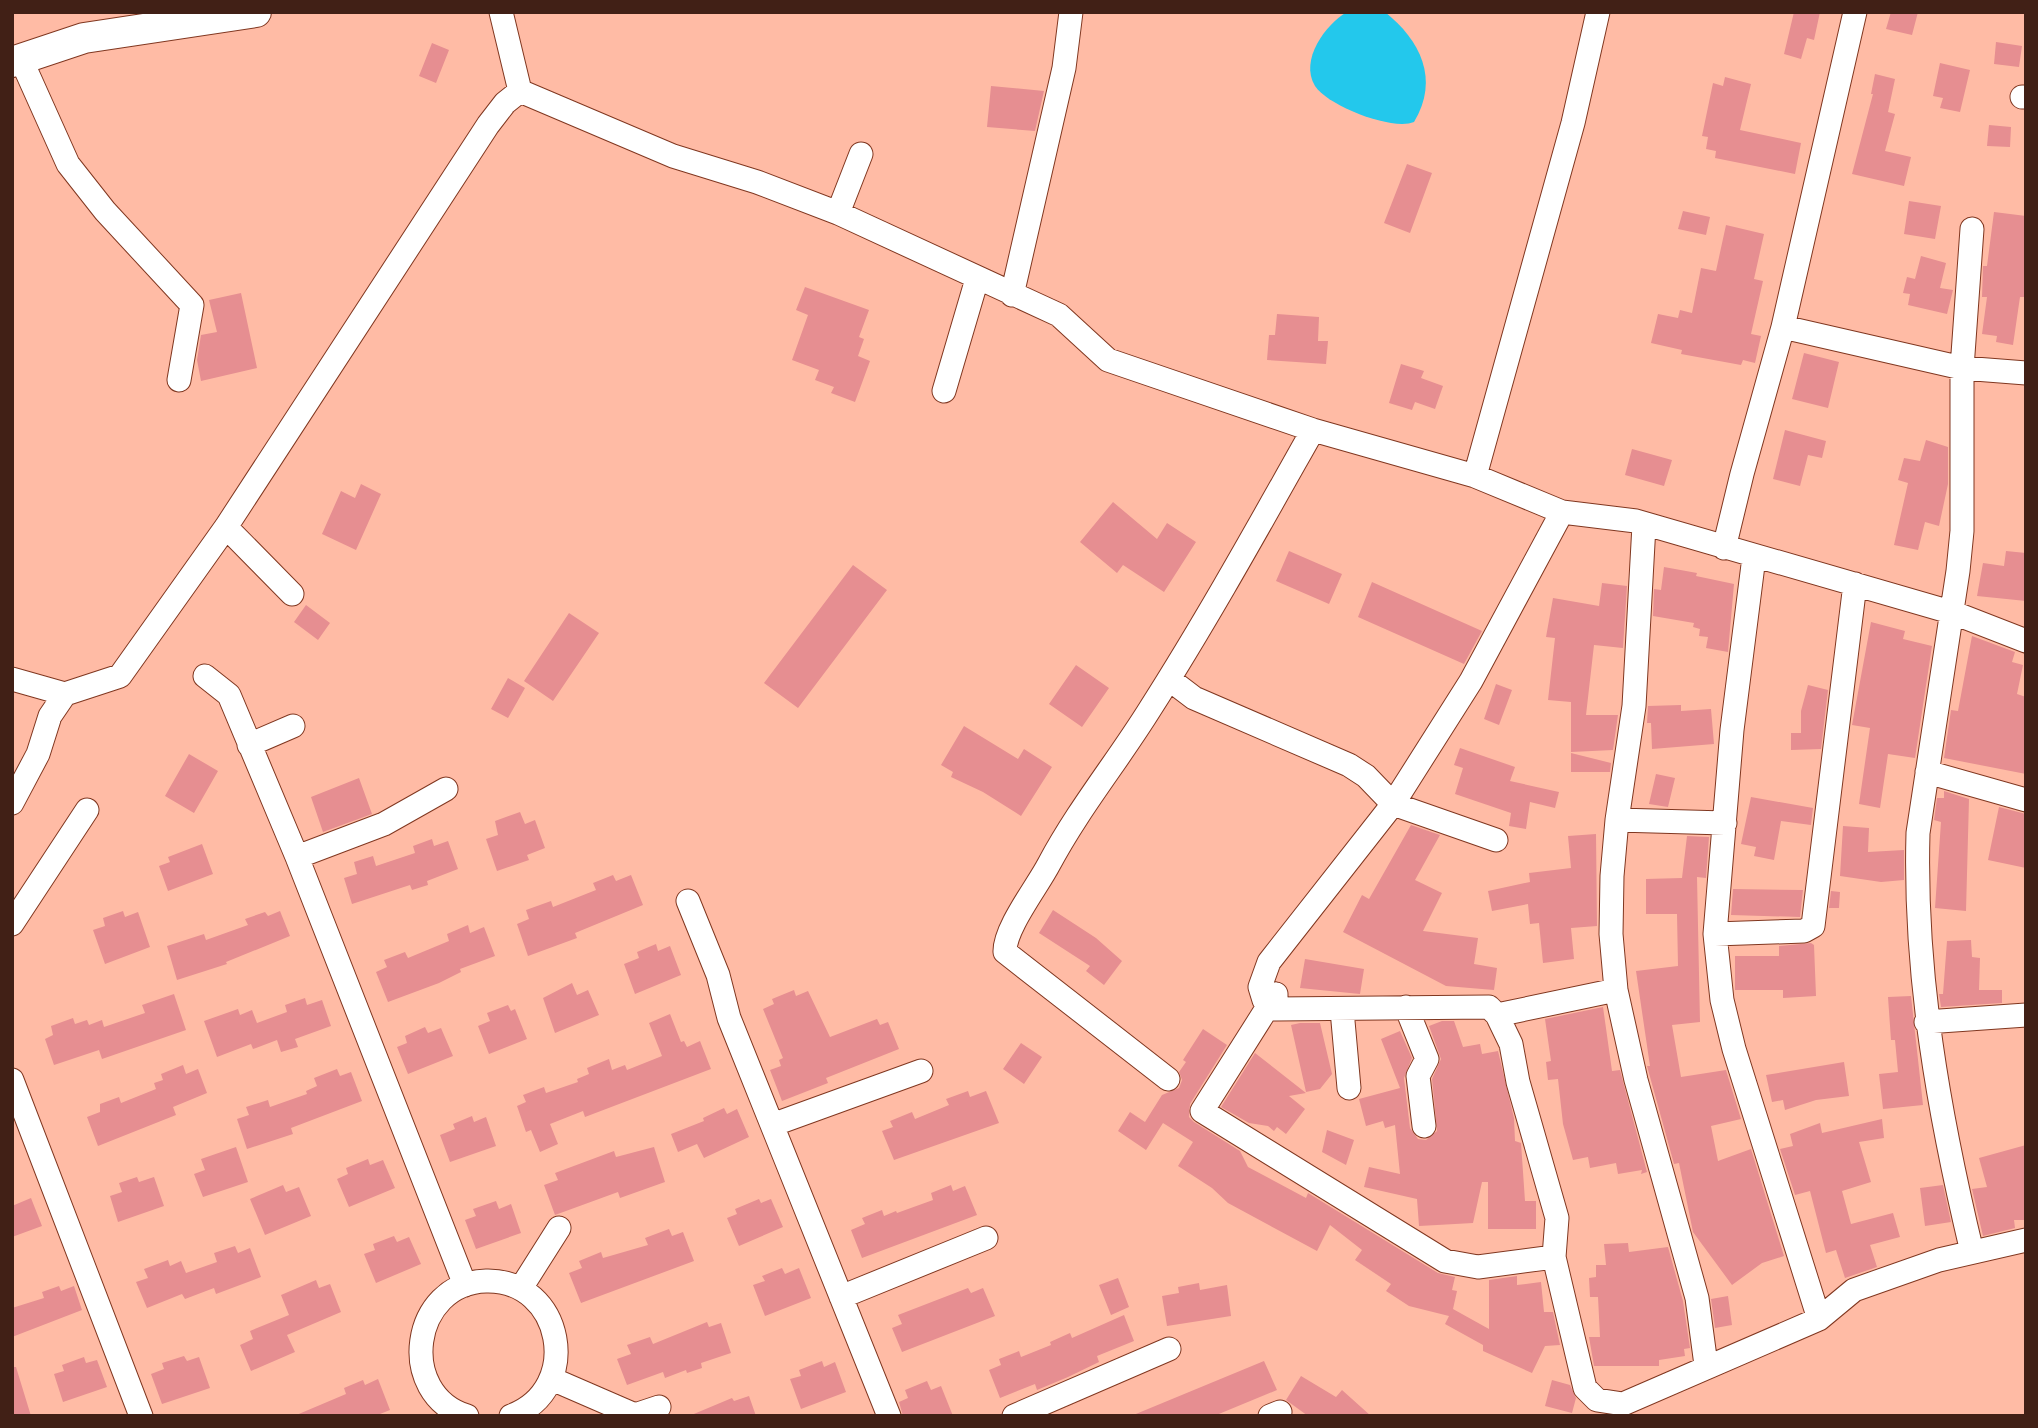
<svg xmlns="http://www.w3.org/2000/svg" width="2038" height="1428" font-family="'Archivo Narrow',sans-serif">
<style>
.water{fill:#23c8ec}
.building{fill:#e68e91}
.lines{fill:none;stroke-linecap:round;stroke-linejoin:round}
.minor-casing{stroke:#803720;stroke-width:25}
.major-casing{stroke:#803720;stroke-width:32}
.minor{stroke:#fff;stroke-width:23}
.major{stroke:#fff;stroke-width:30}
</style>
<rect width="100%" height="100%" fill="#ffbba5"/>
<path class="water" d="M 1347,12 L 1385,12 C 1420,40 1440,79 1414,122 C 1392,131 1328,106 1315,86 C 1299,60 1326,24 1347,12 Z"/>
<path class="building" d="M 1794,12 L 1820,12 L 1814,40 L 1807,38 L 1801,59 L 1784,54 Z
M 1891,12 L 1918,12 L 1912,35 L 1886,29 Z
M 1996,42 L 2022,46 L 2019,67 L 1994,64 Z
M 432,43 L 449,50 L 436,83 L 419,76 Z
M 1940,63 L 1970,70 L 1960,112 L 1940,108 L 1943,98 L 1933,96 Z
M 1875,74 L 1895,79 L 1888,112 L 1895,114 L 1885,151 L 1911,157 L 1904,186 L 1852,174 L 1873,94 L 1871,94 Z
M 1725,77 L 1751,84 L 1740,130 L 1801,143 L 1795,174 L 1715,158 L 1716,151 L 1706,149 L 1708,137 L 1702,136 L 1713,83 L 1723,86 Z
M 991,86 L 1044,91 L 1035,131 L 987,127 Z
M 1989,125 L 2011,127 L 2010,147 L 1987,146 Z
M 1407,164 L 1432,173 L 1410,233 L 1384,223 Z
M 1909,201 L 1941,206 L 1935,239 L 1904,234 Z
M 1683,211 L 1710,217 L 1706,235 L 1678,229 Z
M 1994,212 L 2026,216 L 2026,297 L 2020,297 L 2013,345 L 1996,342 L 1997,336 L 1982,334 L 1987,297 L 1982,297 L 1983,266 L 1987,266 Z
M 1726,225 L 1764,234 L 1754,279 L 1763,281 L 1751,334 L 1761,336 L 1755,363 L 1743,360 L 1741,365 L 1681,354 L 1682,350 L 1651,343 L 1658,314 L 1678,318 L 1680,310 L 1692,313 L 1701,268 L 1716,271 Z
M 1921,256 L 1946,263 L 1940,288 L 1953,290 L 1947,314 L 1908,305 L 1910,294 L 1903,293 L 1907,277 L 1915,279 Z
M 805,287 L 869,310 L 859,337 L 864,339 L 858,356 L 870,361 L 855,402 L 831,393 L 834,387 L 815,380 L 819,370 L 792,360 L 808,315 L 796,310 Z
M 241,293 L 257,368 L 201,381 L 197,360 L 201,335 L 217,332 L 209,300 Z
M 1277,314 L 1319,317 L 1318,341 L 1328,341 L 1326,364 L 1267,360 L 1269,335 L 1275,335 Z
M 1804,353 L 1839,362 L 1828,408 L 1792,399 Z
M 1401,364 L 1424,371 L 1421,378 L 1443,386 L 1435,409 L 1415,402 L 1412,410 L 1389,403 Z
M 1785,430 L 1826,441 L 1822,458 L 1808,455 L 1800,486 L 1773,479 Z
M 1926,440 L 1948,447 L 1948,484 L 1939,526 L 1925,522 L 1918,550 L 1894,545 L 1908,483 L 1898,480 L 1904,458 L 1920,461 Z
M 1632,449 L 1672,460 L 1664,486 L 1625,475 Z
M 361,484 L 381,494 L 356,550 L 322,534 L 341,491 L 355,498 Z
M 1113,502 L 1157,539 L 1167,523 L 1196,542 L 1164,592 L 1123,565 L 1117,573 L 1080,542 Z
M 1289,551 L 1342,574 L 1329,604 L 1276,581 Z
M 2006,551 L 2026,553 L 2026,601 L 1977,596 L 1983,563 L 2004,566 Z
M 853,565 L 887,590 L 798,708 L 764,683 Z
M 1664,567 L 1697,573 L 1696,576 L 1734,584 L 1728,652 L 1706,648 L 1708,637 L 1699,636 L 1700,629 L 1693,627 L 1694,623 L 1653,616 L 1654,589 L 1661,590 Z
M 1372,582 L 1482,631 L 1464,664 L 1358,617 Z
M 1602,583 L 1627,586 L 1623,648 L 1594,645 L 1586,715 L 1618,715 L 1613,750 L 1571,752 L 1571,702 L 1548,700 L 1555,638 L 1546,637 L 1553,598 L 1599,606 Z
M 306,605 L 330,623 L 318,640 L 294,622 Z
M 569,613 L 599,633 L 553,701 L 524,681 Z
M 1871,622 L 1905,631 L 1903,639 L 1932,646 L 1915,758 L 1888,754 L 1880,808 L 1859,804 L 1870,728 L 1852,725 Z
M 1972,636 L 2015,652 L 2012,662 L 2023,665 L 2017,694 L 2026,697 L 2026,774 L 1944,758 L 1951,710 L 1958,711 Z
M 1076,665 L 1109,688 L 1082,727 L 1049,704 Z
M 508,678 L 525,688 L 508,718 L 491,709 Z
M 1496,684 L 1512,690 L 1499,725 L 1484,719 Z
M 1808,685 L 1828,690 L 1821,749 L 1791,750 L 1791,733 L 1801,733 L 1801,711 Z
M 1681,705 L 1681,711 L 1711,709 L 1714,744 L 1652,749 L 1651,723 L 1647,723 L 1648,706 Z
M 964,726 L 1018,759 L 1024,749 L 1052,767 L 1021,816 L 983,792 L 951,777 L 953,772 L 941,765 Z
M 1460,748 L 1515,767 L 1510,781 L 1559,792 L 1555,808 L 1530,802 L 1526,829 L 1509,826 L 1511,813 L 1455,794 L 1463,768 L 1454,765 Z
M 1571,753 L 1611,763 L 1610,772 L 1571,772 Z
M 189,754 L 218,771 L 194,813 L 165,796 Z
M 1656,774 L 1675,778 L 1668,807 L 1649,804 Z
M 359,778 L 372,814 L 323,832 L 311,797 Z
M 1944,791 L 1969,799 L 1966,911 L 1935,908 L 1941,822 L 1934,820 L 1937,798 L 1944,798 Z
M 1751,797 L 1813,808 L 1811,825 L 1781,821 L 1774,860 L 1754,856 L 1756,847 L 1741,844 Z
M 1999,807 L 2026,814 L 2026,868 L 1988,860 Z
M 520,812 L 525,824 L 535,820 L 545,848 L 527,855 L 529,860 L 497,871 L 486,839 L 498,835 L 495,821 Z
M 1411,825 L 1440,835 L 1415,880 L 1442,893 L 1423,931 L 1478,938 L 1474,964 L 1497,968 L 1494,990 L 1446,986 L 1343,932 L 1362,895 L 1369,899 Z
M 1843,826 L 1869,828 L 1868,852 L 1904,850 L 1904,880 L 1881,882 L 1840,876 Z
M 1596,834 L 1597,926 L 1571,928 L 1574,959 L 1543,963 L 1539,923 L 1530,924 L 1528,904 L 1492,911 L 1488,891 L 1530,882 L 1529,873 L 1571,868 L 1568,836 Z
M 1687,836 L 1709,837 L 1706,878 L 1697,877 L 1700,1022 L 1672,1025 L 1681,1077 L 1726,1070 L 1741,1119 L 1711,1126 L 1718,1161 L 1751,1149 L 1784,1256 L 1762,1263 L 1732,1285 L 1693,1232 L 1679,1163 L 1674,1164 L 1647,1066 L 1650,1066 L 1636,971 L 1678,966 L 1677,914 L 1646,914 L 1646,879 L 1682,878 Z
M 432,839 L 434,846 L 448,841 L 458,869 L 427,881 L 428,885 L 412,890 L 410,885 L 352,904 L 344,878 L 357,874 L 354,862 L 373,856 L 376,866 L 415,853 L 413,846 Z
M 202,844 L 213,874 L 168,891 L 159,866 L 170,862 L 168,857 Z
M 613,875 L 616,881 L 631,875 L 643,905 L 575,933 L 577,938 L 528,956 L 517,924 L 529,919 L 526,910 L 551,901 L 553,907 L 596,890 L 593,883 Z
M 1733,889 L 1803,890 L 1800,917 L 1731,915 Z
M 1831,891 L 1840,892 L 1839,908 L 1829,908 Z
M 1053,910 L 1096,938 L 1122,961 L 1104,985 L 1086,971 L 1090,966 L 1039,933 Z
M 123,911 L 125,917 L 138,912 L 150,947 L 105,964 L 93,930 L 105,926 L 103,918 Z
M 280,911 L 290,936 L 226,962 L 227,964 L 177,980 L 167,946 L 204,934 L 206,940 L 248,925 L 245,919 L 265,912 L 268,916 Z
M 468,925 L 470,933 L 484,927 L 495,956 L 460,969 L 461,972 L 439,983 L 388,1002 L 376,972 L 387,967 L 384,960 L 405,952 L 408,958 L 449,941 L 447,934 Z
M 1971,940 L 1972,957 L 1980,958 L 1979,990 L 2002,990 L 2002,1003 L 1941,1007 L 1939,994 L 1943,994 L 1947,941 Z
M 1811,943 L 1814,945 L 1816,996 L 1783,998 L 1783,990 L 1735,990 L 1735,956 L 1779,956 L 1779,946 Z
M 656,944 L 658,951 L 670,946 L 681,975 L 635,994 L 624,964 L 639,958 L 637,952 Z
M 1305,959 L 1364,969 L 1360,994 L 1300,988 Z
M 572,983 L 577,995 L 588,990 L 599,1015 L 555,1033 L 543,998 Z
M 794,990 L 796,996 L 808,991 L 830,1037 L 877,1019 L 880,1025 L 888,1022 L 899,1049 L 826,1078 L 828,1083 L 782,1101 L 770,1070 L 781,1066 L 779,1060 L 783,1058 L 763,1009 L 774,1004 L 772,999 Z
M 174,994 L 186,1030 L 102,1059 L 99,1050 L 54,1065 L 45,1039 L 53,1035 L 51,1026 L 73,1018 L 75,1024 L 87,1020 L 89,1025 L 102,1020 L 104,1027 L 145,1013 L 142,1005 Z
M 1911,996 L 1923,1105 L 1883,1109 L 1879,1074 L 1898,1072 L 1895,1040 L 1891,1040 L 1888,997 Z
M 305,998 L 307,1005 L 322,1000 L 331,1026 L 295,1039 L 298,1047 L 281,1052 L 277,1040 L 253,1049 L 251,1044 L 217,1057 L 204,1021 L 238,1009 L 240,1015 L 252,1010 L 257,1023 L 287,1012 L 285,1005 Z
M 508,1005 L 511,1011 L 515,1009 L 527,1039 L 489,1054 L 478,1026 L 490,1021 L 487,1013 Z
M 1603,1007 L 1612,1071 L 1620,1070 L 1647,1172 L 1641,1174 L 1642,1170 L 1618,1174 L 1616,1163 L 1590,1168 L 1588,1157 L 1573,1160 L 1563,1124 L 1558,1079 L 1548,1080 L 1546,1062 L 1551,1061 L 1545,1019 Z
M 670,1014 L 681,1042 L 684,1041 L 687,1047 L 700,1041 L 711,1069 L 585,1117 L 583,1111 L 550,1124 L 558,1144 L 540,1152 L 531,1130 L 526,1132 L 517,1106 L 526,1102 L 523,1095 L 544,1087 L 546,1093 L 578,1082 L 577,1079 L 589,1074 L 587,1068 L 609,1059 L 612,1070 L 625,1065 L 627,1070 L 662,1056 L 649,1023 Z
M 1442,1021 L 1454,1021 L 1463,1047 L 1480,1044 L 1482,1054 L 1498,1051 L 1514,1118 L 1515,1141 L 1521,1143 L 1525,1201 L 1536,1201 L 1536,1229 L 1488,1229 L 1488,1182 L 1482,1182 L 1473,1223 L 1419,1226 L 1417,1199 L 1364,1187 L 1369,1167 L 1400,1174 L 1395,1125 L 1385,1128 L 1383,1121 L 1366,1126 L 1359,1099 L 1400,1088 L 1381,1039 L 1400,1031 L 1412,1058 L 1404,1078 L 1410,1128 L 1418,1139 L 1426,1140 L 1437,1131 L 1432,1079 L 1441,1059 L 1429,1026 Z
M 1300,1023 L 1320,1023 L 1332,1074 L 1320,1089 L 1306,1092 L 1291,1025 Z
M 425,1027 L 428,1033 L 441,1028 L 453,1056 L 408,1074 L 397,1047 L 407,1043 L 405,1036 Z
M 1203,1029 L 1227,1045 L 1190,1104 L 1189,1117 L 1194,1122 L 1240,1151 L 1248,1167 L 1306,1198 L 1308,1193 L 1438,1273 L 1455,1277 L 1452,1290 L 1457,1291 L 1453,1309 L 1489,1329 L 1489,1280 L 1517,1276 L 1517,1285 L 1541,1282 L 1544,1312 L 1553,1312 L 1560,1345 L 1545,1346 L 1532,1373 L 1483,1351 L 1483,1345 L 1445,1324 L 1449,1316 L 1409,1306 L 1386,1291 L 1391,1284 L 1355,1260 L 1362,1250 L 1330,1225 L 1317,1251 L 1228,1203 L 1212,1188 L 1178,1166 L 1193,1142 L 1163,1123 L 1146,1150 L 1118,1131 L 1130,1112 L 1145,1122 L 1162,1095 L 1179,1088 L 1182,1080 L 1179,1072 L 1186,1062 L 1183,1060 Z
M 1021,1043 L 1042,1057 L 1024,1084 L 1003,1069 Z
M 1255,1053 L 1306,1093 L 1289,1096 L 1305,1109 L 1286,1134 L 1277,1127 L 1274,1131 L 1268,1126 L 1249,1123 L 1221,1107 Z
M 1844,1062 L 1849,1096 L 1816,1100 L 1785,1110 L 1783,1100 L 1772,1102 L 1766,1075 Z
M 183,1065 L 186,1074 L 198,1069 L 207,1093 L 173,1107 L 176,1115 L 98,1146 L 87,1117 L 100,1112 L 100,1104 L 119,1097 L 121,1103 L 156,1089 L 154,1083 L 163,1080 L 161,1074 Z
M 337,1069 L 340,1076 L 351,1072 L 362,1101 L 291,1128 L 293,1134 L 247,1149 L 237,1119 L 249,1115 L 246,1107 L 268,1100 L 270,1107 L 307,1094 L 306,1091 L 317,1086 L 314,1078 Z
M 968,1091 L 970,1097 L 986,1091 L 999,1123 L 894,1160 L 882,1131 L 893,1127 L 890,1121 L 912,1112 L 915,1119 L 949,1105 L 946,1099 Z
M 724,1108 L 727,1114 L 737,1109 L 749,1137 L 704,1158 L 697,1144 L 678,1152 L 671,1134 L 704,1121 L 703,1118 Z
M 472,1116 L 474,1122 L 486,1117 L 496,1146 L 450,1162 L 440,1135 L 455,1129 L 453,1124 Z
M 1882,1119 L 1884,1138 L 1859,1142 L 1871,1182 L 1842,1191 L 1851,1224 L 1893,1213 L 1900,1237 L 1870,1245 L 1877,1267 L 1845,1278 L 1836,1250 L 1826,1253 L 1810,1191 L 1795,1195 L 1780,1149 L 1793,1146 L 1790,1134 L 1820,1123 L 1822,1133 Z
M 1327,1130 L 1354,1140 L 1346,1165 L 1322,1152 Z
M 2026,1145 L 2026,1220 L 2014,1220 L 2015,1228 L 1983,1236 L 1972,1189 L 1987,1187 L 1979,1158 Z
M 236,1147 L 248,1182 L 203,1197 L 194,1174 L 205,1170 L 201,1159 Z
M 654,1147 L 665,1182 L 620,1198 L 618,1192 L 555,1215 L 544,1185 L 558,1180 L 555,1173 L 614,1151 L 616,1157 Z
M 368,1159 L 370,1165 L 383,1160 L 395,1188 L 349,1207 L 337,1179 L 348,1174 L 346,1168 Z
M 137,1177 L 139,1182 L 154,1177 L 164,1206 L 118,1222 L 110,1196 L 122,1192 L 119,1183 Z
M 283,1185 L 286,1192 L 299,1187 L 311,1216 L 265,1235 L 250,1199 Z
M 951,1185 L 953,1191 L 965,1186 L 977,1215 L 862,1258 L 851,1230 L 865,1224 L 862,1218 L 882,1210 L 884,1216 L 896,1211 L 897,1213 L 933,1200 L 931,1193 Z
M 1943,1185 L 1951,1222 L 1925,1226 L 1920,1188 Z
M 31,1198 L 42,1226 L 12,1237 L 12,1206 Z
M 759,1199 L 761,1203 L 771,1199 L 783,1227 L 739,1246 L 727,1218 L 737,1214 L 735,1209 Z
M 496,1201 L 499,1209 L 511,1204 L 521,1233 L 476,1249 L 465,1220 L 476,1216 L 473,1209 Z
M 669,1229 L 672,1236 L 683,1232 L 694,1261 L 581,1303 L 569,1273 L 582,1268 L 579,1261 L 601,1252 L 603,1258 L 648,1245 L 645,1238 Z
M 394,1236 L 397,1242 L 409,1237 L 421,1264 L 376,1283 L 364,1254 L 375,1250 L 373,1244 Z
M 1628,1243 L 1629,1252 L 1668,1247 L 1683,1301 L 1690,1348 L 1684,1349 L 1685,1356 L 1659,1360 L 1659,1366 L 1594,1366 L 1589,1337 L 1600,1337 L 1598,1297 L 1590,1297 L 1589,1278 L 1596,1277 L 1596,1265 L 1606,1265 L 1604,1244 Z
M 235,1246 L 238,1253 L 250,1248 L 261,1277 L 216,1294 L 214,1288 L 185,1299 L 182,1294 L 147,1308 L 136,1282 L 148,1278 L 144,1269 L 168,1260 L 170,1266 L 181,1261 L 186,1273 L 217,1262 L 214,1253 Z
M 782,1268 L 785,1274 L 799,1268 L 811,1298 L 765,1316 L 753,1285 L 765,1281 L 762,1276 Z
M 1118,1278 L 1129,1307 L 1111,1315 L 1099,1285 Z
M 316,1280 L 319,1288 L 330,1284 L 341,1312 L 287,1335 L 295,1352 L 251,1371 L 240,1345 L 253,1339 L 250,1331 L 289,1315 L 281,1295 Z
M 1199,1283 L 1200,1290 L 1227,1285 L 1231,1316 L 1167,1326 L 1162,1296 L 1179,1293 L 1178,1287 Z
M 59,1286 L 61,1291 L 74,1286 L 82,1310 L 12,1337 L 12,1308 L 44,1298 L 42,1292 Z
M 968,1288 L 971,1293 L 983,1288 L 995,1316 L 902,1352 L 892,1328 L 902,1324 L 898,1315 Z
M 1728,1296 L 1732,1325 L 1715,1328 L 1711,1299 Z
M 1124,1315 L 1134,1341 L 1097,1356 L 1099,1362 L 1068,1377 L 1037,1390 L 1035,1384 L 1000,1398 L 989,1370 L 1001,1365 L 999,1359 L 1019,1351 L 1021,1357 L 1051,1345 L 1050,1342 L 1070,1333 L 1072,1338 Z
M 707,1322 L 709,1327 L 721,1323 L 731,1353 L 701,1363 L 702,1368 L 687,1373 L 686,1370 L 665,1378 L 663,1372 L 627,1385 L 617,1359 L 631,1354 L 627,1345 L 650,1337 L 653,1344 Z
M 184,1356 L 187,1361 L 199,1357 L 210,1388 L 162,1404 L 151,1374 L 164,1369 L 162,1363 Z
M 84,1357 L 86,1363 L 97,1360 L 107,1387 L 63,1402 L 54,1374 L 64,1371 L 62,1365 Z
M 822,1361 L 824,1367 L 835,1362 L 846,1392 L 801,1409 L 790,1379 L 801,1376 L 799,1370 Z
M 1264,1361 L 1277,1390 L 1214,1416 L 1131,1416 Z
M 12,1367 L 16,1367 L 31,1416 L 12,1416 Z
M 1301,1376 L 1336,1397 L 1342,1390 L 1371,1416 L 1308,1416 L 1286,1400 Z
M 378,1379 L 390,1410 L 375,1416 L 294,1416 L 346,1394 L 344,1388 L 363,1380 L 365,1385 Z
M 1552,1380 L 1570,1385 L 1576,1398 L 1572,1413 L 1545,1406 Z
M 927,1381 L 931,1390 L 941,1386 L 953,1416 L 903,1416 L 899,1402 L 908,1398 L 905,1390 Z
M 749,1396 L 756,1416 L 689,1416 L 732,1398 L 734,1401 Z"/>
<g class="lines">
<defs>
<path id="minor" d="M 501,12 L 520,91
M 20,57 L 68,164 L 105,211 L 192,305 L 179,380
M 520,91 L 673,156 L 757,182 L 838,213 L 1059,315 L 1108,360 L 1313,430 L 1475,476 L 1562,512 L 1636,521 L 1954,613 L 2026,641
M 2022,97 L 2026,97
M 838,213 L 861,154
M 1972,229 L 1962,368 L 1962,531 L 1958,571 L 1918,833 C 1914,975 1939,1114 1972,1252
M 1012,295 L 1064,68 L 1071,12
M 1783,327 L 1962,368 L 2026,373
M 944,391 L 977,279
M 1475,476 L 1573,123 L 1598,12
M 1562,512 L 1471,681 L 1393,804 L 1269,962 L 1260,987 L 1264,1000 L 1276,994 L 1276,1009 L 1489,1007 L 1497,1015 L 1511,1044 L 1518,1082 L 1557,1218 L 1554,1257 L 1585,1388 L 1597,1400 L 1623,1404 L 1819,1319 L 1854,1290 L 1939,1260 L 2026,1240
M 1644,525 L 1634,706 L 1617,820 L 1612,876 L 1611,934 L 1616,990 L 1636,1080 L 1697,1298 L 1706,1365
M 226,527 L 292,594
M 1724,548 L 1742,474 L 1783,327 L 1855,12
M 1754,557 L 1732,730 L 1715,934 L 1722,1000 L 1734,1049 L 1819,1319
M 205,676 L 229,695 L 297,857 L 465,1285
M 12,679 L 65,694
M 1169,679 L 1194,698 L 1349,765 L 1366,776 L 1393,804 L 1496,840
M 249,745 L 293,726
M 1927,772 L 2026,800
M 12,803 L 38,754 L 50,716 L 65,694 L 120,676 L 226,527 L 488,125 L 505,103 L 520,91
M 1617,820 L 1725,823
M 297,857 L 384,824 L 446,789
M 688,901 L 718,975 L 729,1018 L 889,1416
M 12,924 L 87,810
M 1715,934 L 1804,931 L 1813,926 L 1855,584
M 1276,994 L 1202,1111 L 1445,1261 L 1478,1267 L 1554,1257
M 1406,1007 L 1427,1059 L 1418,1076 L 1424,1126
M 1342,1010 L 1349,1088
M 1497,1015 L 1616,990
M 1926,1022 L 2026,1015
M 1168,1079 L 1005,952 C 1004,929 1037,887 1049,864 C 1079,808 1117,762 1150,709 C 1208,618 1260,524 1313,430
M 12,1080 L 141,1416
M 772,1125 L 921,1071
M 521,1288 L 559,1228
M 841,1297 L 986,1238
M 552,1379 L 635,1415 L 659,1407
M 467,1416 C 396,1394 411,1283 486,1281 C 563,1279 584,1389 511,1416
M 1014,1416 L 1169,1349
M 1270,1416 L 1280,1412"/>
<path id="major" d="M 12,62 L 84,38 L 256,12"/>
</defs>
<use href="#minor" class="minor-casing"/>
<use href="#major" class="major-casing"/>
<use href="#minor" class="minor"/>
<use href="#major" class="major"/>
</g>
<rect width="2038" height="1428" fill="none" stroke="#412016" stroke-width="28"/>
</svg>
